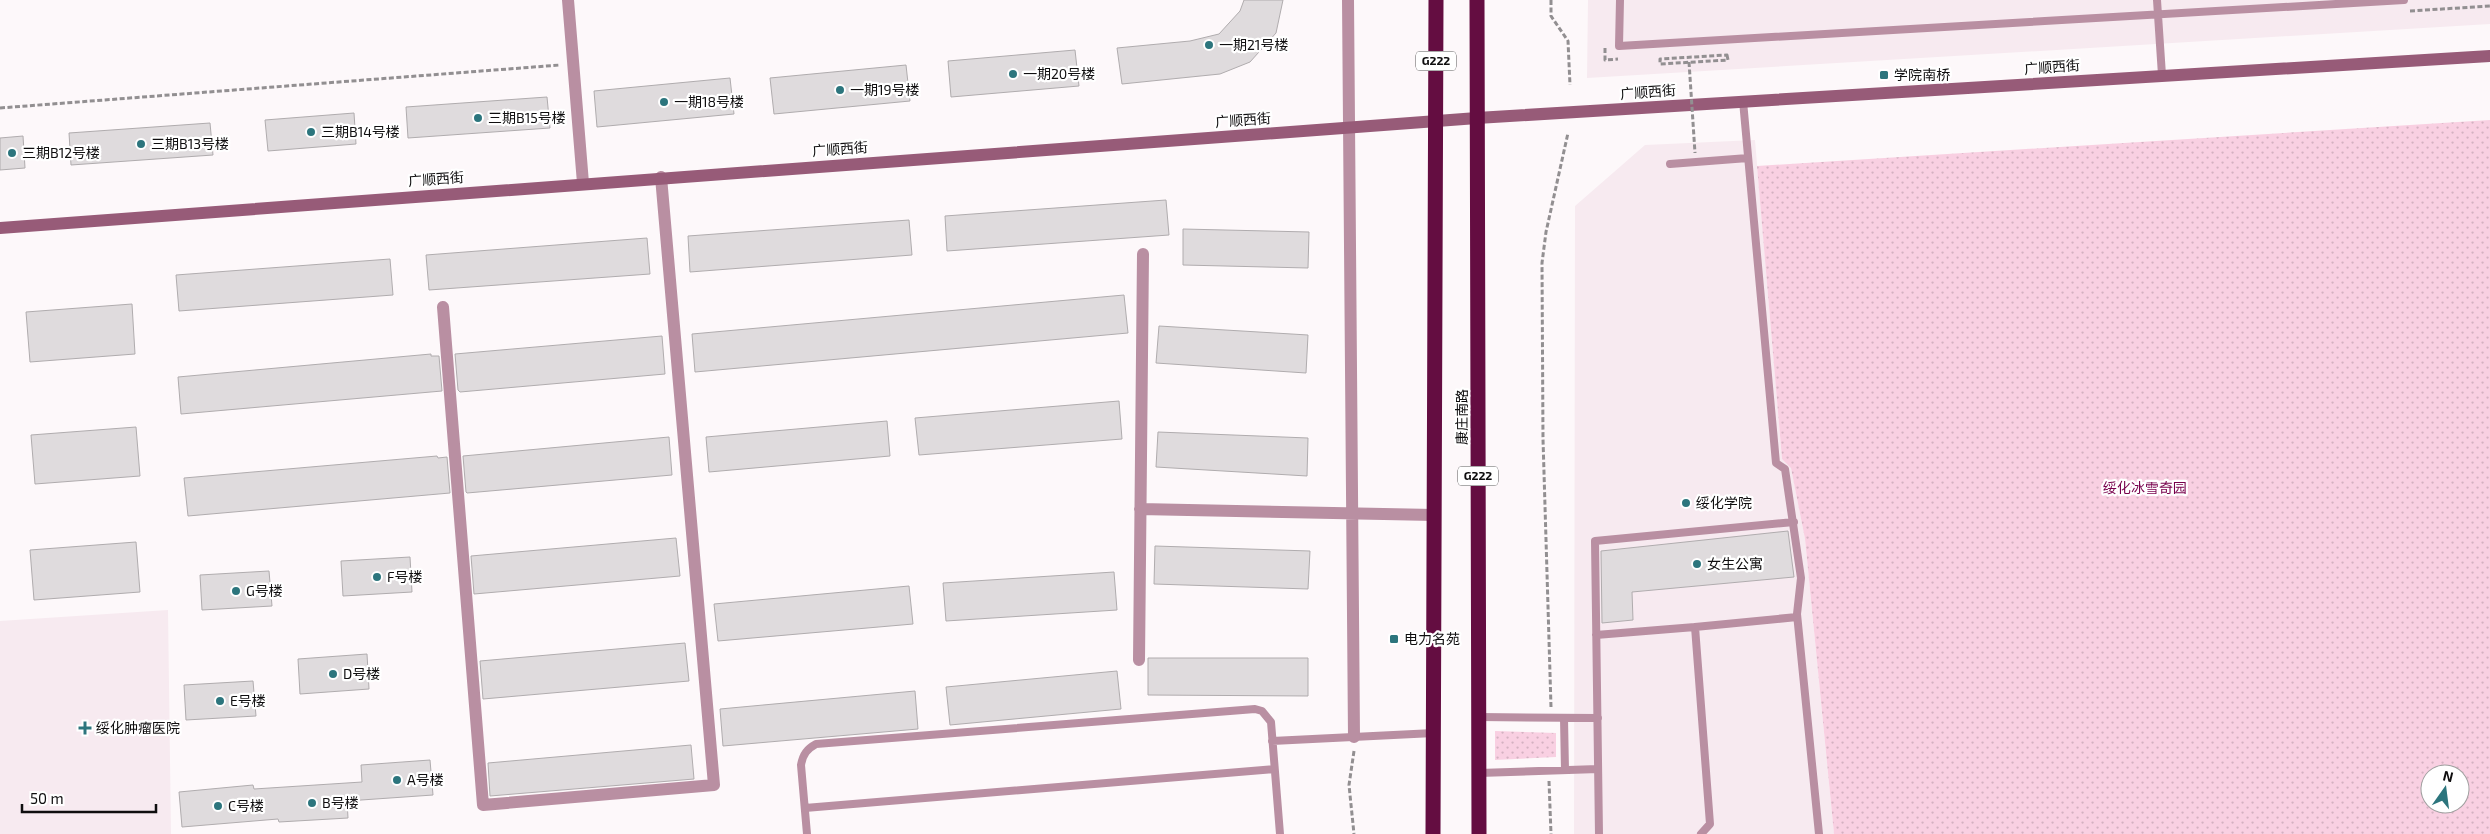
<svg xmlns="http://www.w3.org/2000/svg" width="2490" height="834" font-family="'Exo 2','Noto Sans SC',sans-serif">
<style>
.built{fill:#f7eaf0}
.grass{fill:url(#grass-dots);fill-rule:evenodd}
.building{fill:#dfdbdd;stroke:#b0acae}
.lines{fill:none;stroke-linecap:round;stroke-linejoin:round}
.path{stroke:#928f91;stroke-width:3;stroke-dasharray:5 2.5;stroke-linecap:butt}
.lane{stroke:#b98fa2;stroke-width:8}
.street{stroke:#b98fa2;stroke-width:12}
.secondary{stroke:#975b78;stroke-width:12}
.highway{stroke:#640d41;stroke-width:15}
.path-bridge{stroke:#928f91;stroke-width:3;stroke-dasharray:5 2.5;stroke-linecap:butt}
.poi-dot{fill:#2c757d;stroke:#fff;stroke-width:2}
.labels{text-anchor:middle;stroke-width:4.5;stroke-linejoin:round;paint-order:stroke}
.shield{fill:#fff;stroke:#575657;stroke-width:1}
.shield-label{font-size:12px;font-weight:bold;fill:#0f0e0f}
.poi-label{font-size:14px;fill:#0f0e0f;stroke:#fff;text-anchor:start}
.street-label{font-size:14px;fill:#0f0e0f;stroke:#fff}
.park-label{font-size:14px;fill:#77004c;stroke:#fff}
</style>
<defs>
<pattern id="grass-dots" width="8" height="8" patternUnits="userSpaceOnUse" patternTransform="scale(1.25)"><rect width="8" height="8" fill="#f9d0e2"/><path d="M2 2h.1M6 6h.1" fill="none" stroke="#d4b1c1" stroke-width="1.8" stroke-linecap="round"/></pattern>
</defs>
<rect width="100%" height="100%" fill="#fdf8fa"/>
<path class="built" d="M 1588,0 L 2490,0 L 2490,24 L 1587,78 Z
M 1755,140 L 1782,459 L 1791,467 L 1805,539 L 1834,834 L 1574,834 L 1575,206 L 1645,145 Z
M 168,610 L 171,834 L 0,834 L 0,621 Z"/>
<path class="grass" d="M 2490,120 L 2490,834 L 1834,834 L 1805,539 L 1791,468 L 1782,459 L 1757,166 ZM 2430,774 L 2460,774 L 2460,804 L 2430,804 Z
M 1495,731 L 1556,733 L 1556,757 L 1495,760 Z"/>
<path class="building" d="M 1244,0 L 1283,0 L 1276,33 L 1250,62 L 1220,74 L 1122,84 L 1117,48 L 1190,41 L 1219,34 L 1240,11 Z
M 1075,50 L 1079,86 L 951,97 L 948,61 Z
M 906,65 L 910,101 L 774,114 L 770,78 Z
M 730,78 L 734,114 L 597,127 L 594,91 Z
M 547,97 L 550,128 L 408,138 L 406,107 Z
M 354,113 L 356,144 L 268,151 L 265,120 Z
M 210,123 L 213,155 L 71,165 L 69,133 Z
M 23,136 L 25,168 L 0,170 L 0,138 Z
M 1166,200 L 1169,235 L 947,251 L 945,216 Z
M 909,220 L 912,255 L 690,272 L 688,236 Z
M 1183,229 L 1309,232 L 1308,268 L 1183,265 Z
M 647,238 L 650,274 L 429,290 L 426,255 Z
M 390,259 L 393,295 L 179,311 L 176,275 Z
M 1124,295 L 1128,333 L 695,372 L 692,334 Z
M 132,304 L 135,354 L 30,362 L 26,312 Z
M 1159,326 L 1308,335 L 1306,373 L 1156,363 Z
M 662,336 L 665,374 L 460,392 L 458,390 L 455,354 Z
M 431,354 L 431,356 L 439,356 L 442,391 L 181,414 L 178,377 Z
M 1119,401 L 1122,439 L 919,455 L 915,418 Z
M 887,421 L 890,456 L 709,472 L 706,437 Z
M 136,427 L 140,476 L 35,484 L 31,435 Z
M 1158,432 L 1308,438 L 1307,476 L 1156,467 Z
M 669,437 L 672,475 L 467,493 L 466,492 L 463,456 Z
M 437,456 L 438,458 L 447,457 L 450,493 L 188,516 L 184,478 Z
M 1788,531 L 1794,577 L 1632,592 L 1633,620 L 1602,623 L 1601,551 Z
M 676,538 L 680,576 L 474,594 L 471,556 Z
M 136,542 L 140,592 L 34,600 L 30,550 Z
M 1155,546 L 1310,551 L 1308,589 L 1154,584 Z
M 410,557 L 412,592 L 343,596 L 341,561 Z
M 269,571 L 272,606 L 202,610 L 200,575 Z
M 1114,572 L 1117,610 L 946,621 L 943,583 Z
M 909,586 L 913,624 L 718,641 L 714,604 Z
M 685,643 L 689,681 L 483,699 L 480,661 Z
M 367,654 L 369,689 L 300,694 L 298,659 Z
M 1148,658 L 1308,658 L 1308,696 L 1148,695 Z
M 1117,671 L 1121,709 L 950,725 L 946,687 Z
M 253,681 L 256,716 L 186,720 L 184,685 Z
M 915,691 L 918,729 L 723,746 L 720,709 Z
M 691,745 L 694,779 L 490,796 L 488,763 Z
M 430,760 L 433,795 L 347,801 L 348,818 L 279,822 L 278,819 L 182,827 L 179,792 L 253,785 L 254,789 L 362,782 L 361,765 Z"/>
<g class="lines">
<path class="path" d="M 1551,0 L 1551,16 L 1568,41 L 1570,85
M 2410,11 L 2490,6
M 1605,48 L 1605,60 L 1618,59
M 1727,55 L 1728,60 L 1660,64 L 1660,59 Z
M 0,108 L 560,65
M 1551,707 L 1543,439 L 1542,263 L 1546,232 L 1568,133
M 1354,751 L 1349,785 L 1354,834
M 1549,781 L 1551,834"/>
<path class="lane" d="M 1620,0 L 1619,46 L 2404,0
M 2157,0 L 2162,75
M 1743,101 L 1776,463 L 1785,469 L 1801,578 L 1797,614 L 1819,834
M 1670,164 L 1748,158
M 1596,635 L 1695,627
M 1479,717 L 1598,718
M 1564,718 L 1565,770
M 1272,741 L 1434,733
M 1479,773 L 1598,769
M 805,808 L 1274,769
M 807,834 L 801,765 C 803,754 807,749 816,744 L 1255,709 L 1262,711 L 1271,722 L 1280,834
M 1599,834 L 1595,541 L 1794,522
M 1701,834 L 1710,824 L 1695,627 L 1797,617"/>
<path class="street" d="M 568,0 L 583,183
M 1348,0 L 1354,737
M 443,307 L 483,805 L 714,785 L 661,177
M 1140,509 L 1434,515
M 1139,660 L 1143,254"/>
<path class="secondary" d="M 0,228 L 1477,118 L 2490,56"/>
<path class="highway" d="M 1477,0 L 1479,834
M 1433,834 L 1436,0"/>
<path class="path-bridge" d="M 1689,62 L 1695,153"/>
</g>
<g class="poi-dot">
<circle cx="1209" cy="45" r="5"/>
<circle cx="1013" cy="74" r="5"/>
<rect x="1879" y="70" width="10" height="10" rx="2.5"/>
<circle cx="840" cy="90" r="5"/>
<circle cx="664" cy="102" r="5"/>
<circle cx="478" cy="118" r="5"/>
<circle cx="311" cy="132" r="5"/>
<circle cx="141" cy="144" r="5"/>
<circle cx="12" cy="153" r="5"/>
<circle cx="1686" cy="503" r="5"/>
<circle cx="1697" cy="564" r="5"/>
<circle cx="377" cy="577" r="5"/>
<circle cx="236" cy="591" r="5"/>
<rect x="1389" y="634" width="10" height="10" rx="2.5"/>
<circle cx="333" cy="674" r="5"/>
<circle cx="220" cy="701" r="5"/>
<path d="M82.5 720.5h5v5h5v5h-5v5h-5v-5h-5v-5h5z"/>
<circle cx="397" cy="780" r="5"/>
<circle cx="312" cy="803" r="5"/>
<circle cx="218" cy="806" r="5"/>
</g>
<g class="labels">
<g class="shield">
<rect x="1416" y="51.5" width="40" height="19" rx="4"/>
<rect x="1458" y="466.5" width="40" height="19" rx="4"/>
</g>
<g class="shield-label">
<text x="1436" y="65">G222</text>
<text x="1478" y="480">G222</text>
</g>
<g class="poi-label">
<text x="1219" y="50">一期21号楼</text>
<text x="1023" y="79">一期20号楼</text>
<text x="1894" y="80">学院南桥</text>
<text x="850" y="95">一期19号楼</text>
<text x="674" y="107">一期18号楼</text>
<text x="488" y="123">三期B15号楼</text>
<text x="321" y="137">三期B14号楼</text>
<text x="151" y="149">三期B13号楼</text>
<text x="22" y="158">三期B12号楼</text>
<text x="1696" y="508">绥化学院</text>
<text x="1707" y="569">女生公寓</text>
<text x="387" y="582">F号楼</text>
<text x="246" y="596">G号楼</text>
<text x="1404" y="644">电力名苑</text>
<text x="343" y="679">D号楼</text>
<text x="230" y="706">E号楼</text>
<text x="96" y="733">绥化肿瘤医院</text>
<text x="407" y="785">A号楼</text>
<text x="322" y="808">B号楼</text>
<text x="228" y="811">C号楼</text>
</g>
<g class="street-label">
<text transform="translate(2052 67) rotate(-4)" y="5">广顺西街</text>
<text transform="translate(1648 92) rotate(-4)" y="5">广顺西街</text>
<text transform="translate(1243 120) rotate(-4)" y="5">广顺西街</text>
<text transform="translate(840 149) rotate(-4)" y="5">广顺西街</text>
<text transform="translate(436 179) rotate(-4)" y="5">广顺西街</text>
<text transform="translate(1462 417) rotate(-90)" y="5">康庄南路</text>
</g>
<g class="park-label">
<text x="2145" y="493">绥化冰雪奇园</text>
</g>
</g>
<g transform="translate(2445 789) rotate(14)"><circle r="24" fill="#ffffff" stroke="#9f9f9f"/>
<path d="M0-4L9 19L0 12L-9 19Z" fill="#2c757d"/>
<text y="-8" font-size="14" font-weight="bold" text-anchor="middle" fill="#0f0e0f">N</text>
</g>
<path d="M22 804v8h134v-8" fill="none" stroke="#0f0e0f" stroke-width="2.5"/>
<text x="30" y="804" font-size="15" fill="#0f0e0f" stroke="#ffffff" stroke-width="4" paint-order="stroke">50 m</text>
</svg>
